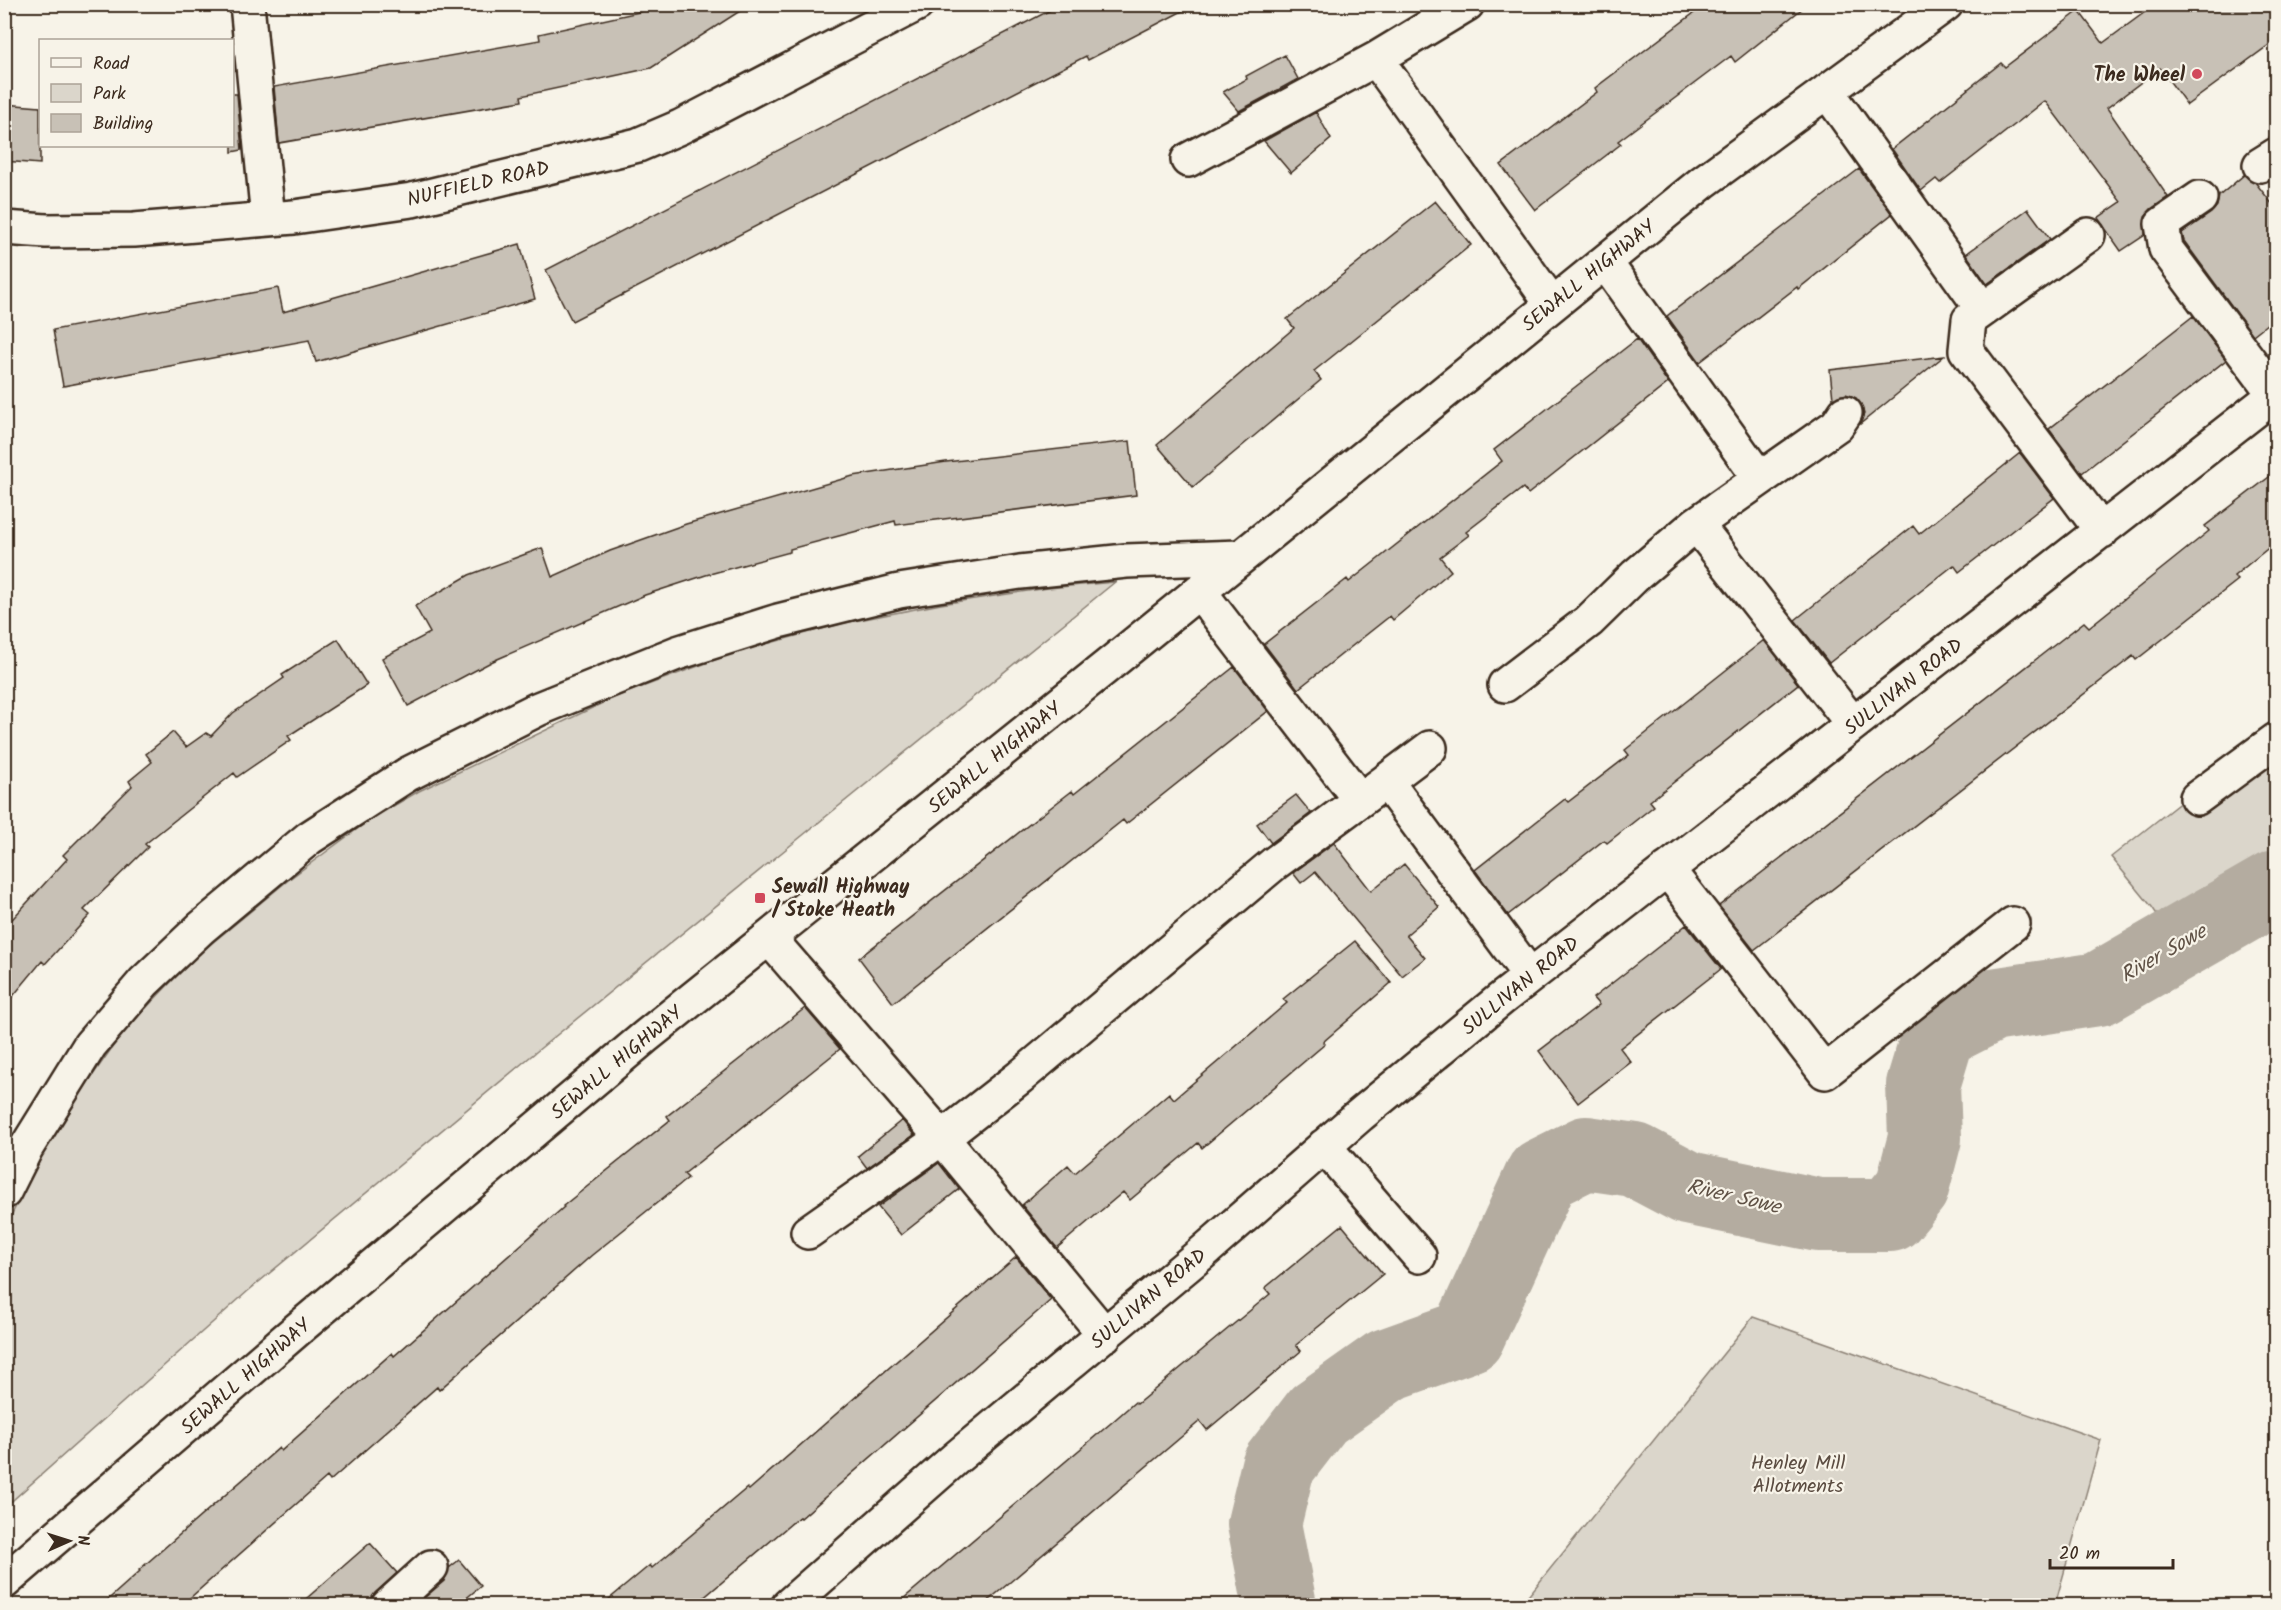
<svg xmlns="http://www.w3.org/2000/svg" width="2281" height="1610" font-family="Kalam,sans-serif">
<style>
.green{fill:#dbd6cb;stroke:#8b8074;stroke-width:1.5}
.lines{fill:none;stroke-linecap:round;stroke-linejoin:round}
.river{stroke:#b4aca0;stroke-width:74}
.building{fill:#c8c1b6;stroke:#3b2a1e;stroke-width:1.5}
.minor-casing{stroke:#3b2a1e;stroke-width:38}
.minor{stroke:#f7f3e8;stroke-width:33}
.poi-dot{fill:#d1495b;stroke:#f7f3e8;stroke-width:2}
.labels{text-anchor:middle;stroke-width:4.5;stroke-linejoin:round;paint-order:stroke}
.poi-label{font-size:20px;font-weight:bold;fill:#3b2a1e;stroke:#f7f3e8;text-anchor:end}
.street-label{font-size:20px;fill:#3b2a1e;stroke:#f7f3e8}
.park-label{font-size:20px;fill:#5b4c41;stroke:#f7f3e8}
.water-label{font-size:21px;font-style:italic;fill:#5f5145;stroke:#f7f3e8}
</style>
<rect width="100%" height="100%" fill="#f7f3e8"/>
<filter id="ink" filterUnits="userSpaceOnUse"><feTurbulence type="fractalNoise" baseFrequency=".0167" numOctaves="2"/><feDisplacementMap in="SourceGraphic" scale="12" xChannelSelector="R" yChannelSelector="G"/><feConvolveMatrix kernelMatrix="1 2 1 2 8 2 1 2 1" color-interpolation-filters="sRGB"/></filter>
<g filter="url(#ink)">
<path class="green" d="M 1115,582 L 542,1047 L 248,1291 L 5,1507 L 4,1230 L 45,1148 L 88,1082 L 123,1032 L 195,957 L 292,877 L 371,819 L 419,791 L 615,697 L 736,652 L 844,623 L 941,604 L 1048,588 Z
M 2276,727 L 2276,922 L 2192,966 L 2152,907 L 2111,857 Z
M 1753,1317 L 2101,1440 L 2055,1605 L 1521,1605 Z"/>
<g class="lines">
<path class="river" d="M 1280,1606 L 1264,1524 L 1278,1466 L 1318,1414 L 1387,1365 L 1468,1336 L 1542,1175 L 1586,1153 L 1635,1160 L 1688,1188 L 1819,1215 L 1890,1215 L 1912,1188 L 1925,1138 L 1923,1085 L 1939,1032 L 1992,1005 L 2099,989 L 2276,887"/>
</g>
<path class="building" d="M 675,4 L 751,4 L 651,68 L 521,96 L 522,101 L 279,143 L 274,87 L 540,40 L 539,34 Z
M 1062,4 L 1196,4 L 1088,60 L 1086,56 L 572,321 L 546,270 Z
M 1706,4 L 1808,4 L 1735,62 L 1731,56 L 1618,141 L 1621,144 L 1535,210 L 1501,165 L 1597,92 L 1595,88 Z
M 2156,4 L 2277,4 L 2277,39 L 2187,105 L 2160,68 L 2107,108 L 2168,197 L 2151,209 L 2145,216 L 2145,235 L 2121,251 L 2098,218 L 2121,202 L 2045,101 L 1940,183 L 1936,179 L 1921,191 L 1892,149 L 2001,63 L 2005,67 L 2079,11 L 2103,43 Z
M 1285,55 L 1298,79 L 1239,111 L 1223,92 L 1247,79 L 1246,76 Z
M 232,94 L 237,94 L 242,150 L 232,152 Z
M 4,104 L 40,107 L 40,164 L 4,161 Z
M 1316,112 L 1331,139 L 1291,173 L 1264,141 Z
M 1859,169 L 1892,214 L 1798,289 L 1797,287 L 1700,362 L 1667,316 Z
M 2244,175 L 2255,182 L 2277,210 L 2277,316 L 2253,335 L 2184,241 L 2182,233 L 2211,213 L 2217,206 L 2219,196 Z
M 1435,201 L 1471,245 L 1314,371 L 1321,380 L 1193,487 L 1157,445 L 1294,328 L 1287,319 Z
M 2028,209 L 2050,239 L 1987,284 L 1966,254 Z
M 520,244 L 535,299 L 316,362 L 309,340 L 63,386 L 53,330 L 278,288 L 283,312 Z
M 2193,316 L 2226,360 L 2082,473 L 2049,429 Z
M 1637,339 L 1668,383 L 1528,494 L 1523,488 L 1466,532 L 1469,535 L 1440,557 L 1451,571 L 1393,620 L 1390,616 L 1298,689 L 1264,644 L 1347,579 L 1349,582 L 1502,461 L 1494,450 Z
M 1944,356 L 1859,425 L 1864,414 L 1861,404 L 1856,398 L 1846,394 L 1833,399 L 1830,370 Z
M 1130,441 L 1136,495 L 896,525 L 895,521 L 790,549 L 790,552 L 706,575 L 645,595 L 493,661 L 408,706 L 382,658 L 430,633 L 415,606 L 469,575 L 542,548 L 552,577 L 610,551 L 686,524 L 853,476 L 946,462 Z
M 2020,453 L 2054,498 L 1959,572 L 1954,565 L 1829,663 L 1795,620 L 1913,526 L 1919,534 Z
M 2277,471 L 2277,541 L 2234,576 L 2238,580 L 2136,660 L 2133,656 L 1754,950 L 1719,906 L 2084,622 L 2089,627 L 2209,531 L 2205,526 Z
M 338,639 L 367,685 L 288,736 L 291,740 L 237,777 L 234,773 L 145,844 L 148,847 L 84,910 L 90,915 L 45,964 L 42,961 L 4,1007 L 4,928 L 67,859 L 63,855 L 132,786 L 129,781 L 152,762 L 146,754 L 173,732 L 186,747 L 206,733 L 211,736 L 233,713 L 284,678 L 282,675 Z
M 1764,640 L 1798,684 L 1650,801 L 1654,806 L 1607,843 L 1604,840 L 1508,915 L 1475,870 L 1565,799 L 1568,802 L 1629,755 L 1625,750 Z
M 1234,667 L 1268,711 L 1126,824 L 1123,820 L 893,1003 L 859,958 L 1059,801 L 1072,791 L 1074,794 Z
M 1296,795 L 1311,813 L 1271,843 L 1257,824 Z
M 1334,843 L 1371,891 L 1404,864 L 1439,907 L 1406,935 L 1425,958 L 1402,976 L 1315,872 L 1301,883 L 1293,873 Z
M 1686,925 L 1721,969 L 1620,1048 L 1631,1062 L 1578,1103 L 1539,1051 L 1599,1005 L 1593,998 Z
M 1355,941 L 1391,983 L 1323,1042 L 1325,1044 L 1202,1148 L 1198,1143 L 1130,1200 L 1123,1192 L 1057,1248 L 1022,1205 L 1068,1165 L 1075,1173 L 1169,1093 L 1174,1099 L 1287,1003 L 1283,999 Z
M 805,1008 L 840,1049 L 684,1174 L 688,1178 L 592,1255 L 439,1390 L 437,1387 L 330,1481 L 327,1477 L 182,1605 L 102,1605 L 140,1571 L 139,1570 L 279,1448 L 281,1451 L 392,1353 L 394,1356 L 564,1207 L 563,1206 L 670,1120 L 667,1116 Z
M 902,1120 L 914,1135 L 867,1168 L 858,1156 Z
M 939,1163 L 959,1189 L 901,1235 L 878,1207 Z
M 1342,1225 L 1383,1274 L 1296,1345 L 1301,1351 L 1207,1430 L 1200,1421 L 983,1605 L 896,1605 L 1111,1423 L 1135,1402 L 1137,1404 L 1270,1294 L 1265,1288 Z
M 1016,1257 L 1051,1300 L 801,1518 L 799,1517 L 695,1605 L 602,1605 L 650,1565 L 652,1568 L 747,1488 L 749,1490 Z
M 370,1543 L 397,1573 L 375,1593 L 370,1600 L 370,1605 L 299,1605 Z
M 459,1560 L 481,1586 L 458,1605 L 416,1605 L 444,1581 L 449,1568 Z"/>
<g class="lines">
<defs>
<path id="minor" d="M 247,4 L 268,219
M 1376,59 L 1467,4
M 1827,91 L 1983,310
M 1188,160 L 1376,59 L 1552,304
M 2260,165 L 2276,155
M 2200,198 L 2162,224 L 2166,249 L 2275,395
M 4,228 L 46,231 L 134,230 L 294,217 L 412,200 L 638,145 L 680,127 L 917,4
M 2088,235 L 1969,320 L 1966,350 L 2102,531
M 1605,262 L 1760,479 L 1696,524
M 1760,479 L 1837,425 L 1845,413
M 1199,591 L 1360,800
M 1505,685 L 1589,621 L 1635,576 L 1696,524 L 1853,724
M 1386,781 L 1430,748
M 2197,798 L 2276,740
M 1667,869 L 1825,1072 L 2013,924
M 769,938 L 942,1138 L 1020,1077 L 1275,863 L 1386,781 L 1530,976
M 1324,1146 L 1419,1256
M 4,1192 L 26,1148 L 90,1045 L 144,982 L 201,928 L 309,838 L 408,774 L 538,709 L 677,653 L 778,621 L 899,591 L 1020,572 L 1126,561 L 1240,557
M 808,1232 L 942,1138 L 1105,1335
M 4,1582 L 298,1329 L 645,1037 L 1116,659 L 1703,182 L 1946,4
M 388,1606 L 431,1567
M 788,1606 L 956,1458 L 1201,1254 L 1360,1115 L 1501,999 L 2276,394"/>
</defs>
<use href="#minor" class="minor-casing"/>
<use href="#minor" class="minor"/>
</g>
</g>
<g class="poi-dot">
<circle cx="2197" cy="74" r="6"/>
<rect x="754" y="892" width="12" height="12" rx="3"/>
</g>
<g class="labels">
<g class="poi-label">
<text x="2185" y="81">The Wheel</text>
<text x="772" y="893" text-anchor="start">Sewall Highway<tspan x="772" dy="23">/ Stoke Heath</tspan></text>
</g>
<g class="street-label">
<text transform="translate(478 183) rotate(-13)" y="7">NUFFIELD ROAD</text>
<text transform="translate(1588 275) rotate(-39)" y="7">SEWALL HIGHWAY</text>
<text transform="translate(1903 686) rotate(-38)" y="7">SULLIVAN ROAD</text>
<text transform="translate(994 757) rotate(-39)" y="7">SEWALL HIGHWAY</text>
<text transform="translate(1520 985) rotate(-39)" y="7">SULLIVAN ROAD</text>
<text transform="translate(616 1062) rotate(-40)" y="7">SEWALL HIGHWAY</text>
<text transform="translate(1148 1298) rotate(-40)" y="7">SULLIVAN ROAD</text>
<text transform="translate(245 1376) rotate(-41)" y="7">SEWALL HIGHWAY</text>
</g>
<g class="park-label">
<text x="1798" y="1469">Henley Mill<tspan x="1798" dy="23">Allotments</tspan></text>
</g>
<g class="water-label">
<text transform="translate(2163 953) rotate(-30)" y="7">River Sowe</text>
<text transform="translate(1734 1196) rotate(13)" y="7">River Sowe</text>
</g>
</g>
<rect width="2281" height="1610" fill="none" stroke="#f7f3e8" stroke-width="24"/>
<rect x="12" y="12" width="2257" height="1586" fill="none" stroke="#3b2a1e" stroke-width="2" filter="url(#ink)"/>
<rect x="39" y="39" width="195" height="108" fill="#f7f3e8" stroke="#aca397" stroke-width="1.5"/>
<rect x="51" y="58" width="30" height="9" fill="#f7f3e8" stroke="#aca397" stroke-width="1.5"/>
<text x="93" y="69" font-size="18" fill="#3b2a1e">Road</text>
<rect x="51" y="84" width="30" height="18" fill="#dbd6cb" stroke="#aca397" stroke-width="1.5"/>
<text x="93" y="99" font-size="18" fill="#3b2a1e">Park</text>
<rect x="51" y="114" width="30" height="18" fill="#c8c1b6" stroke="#aca397" stroke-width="1.5"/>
<text x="93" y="129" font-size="18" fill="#3b2a1e">Building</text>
<g transform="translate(69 1541) rotate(87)" stroke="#f7f3e8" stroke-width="4.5" paint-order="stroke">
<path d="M0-4.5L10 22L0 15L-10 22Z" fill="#3b2a1e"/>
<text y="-9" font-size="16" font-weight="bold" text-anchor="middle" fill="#3b2a1e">N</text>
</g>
<path d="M2050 1559v9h123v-9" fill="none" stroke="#3b2a1e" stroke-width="3"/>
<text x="2059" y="1559" font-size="18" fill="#3b2a1e" stroke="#f7f3e8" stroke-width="4.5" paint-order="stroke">20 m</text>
</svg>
